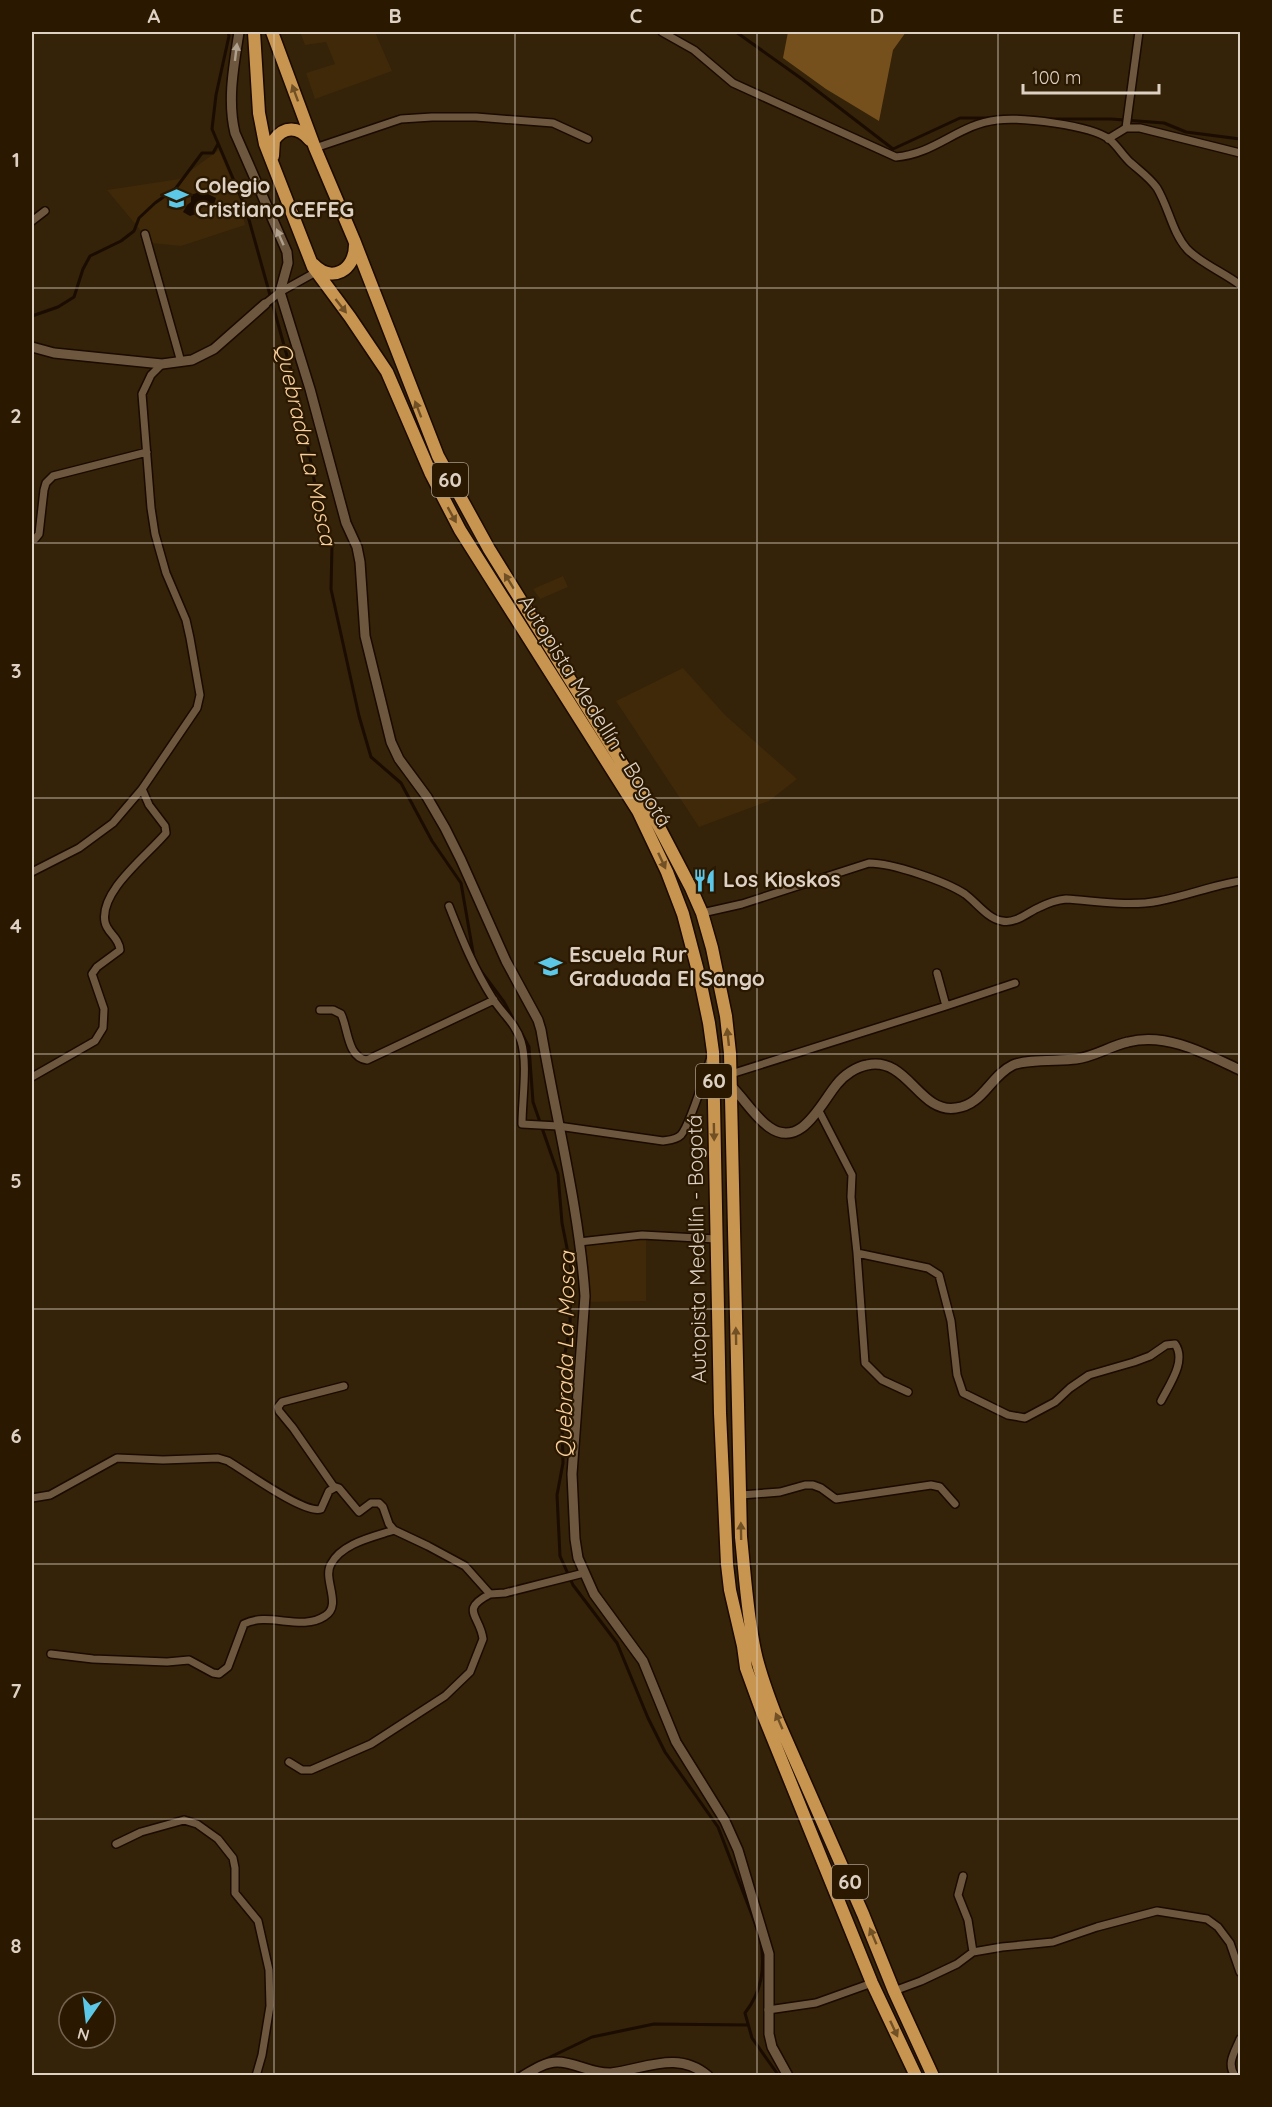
<svg xmlns="http://www.w3.org/2000/svg" width="1272" height="2107" font-family="Quicksand,sans-serif">
<style>
.built{fill:#3f2908}
.forest{fill:#76501c}
.water{fill:#1a0c00}
.lines{fill:none;stroke-linecap:round;stroke-linejoin:round}
.stream{stroke:#1a0c00;stroke-width:3}
.minor-casing{stroke:#1b0a00;stroke-width:10}
.tertiary-casing{stroke:#1b0a00;stroke-width:12}
.trunk-casing{stroke:#1b0a00;stroke-width:15}
.minor{stroke:#6d583f;stroke-width:7}
.tertiary{stroke:#6d583f;stroke-width:9}
.trunk{stroke:#c89550;stroke-width:12}
.oneway{fill:#b0a18e}
.oneway2{fill:#715025}
.grid{fill:none;stroke:#ddd1c3;stroke-width:1.5;stroke-opacity:0.55}
.labels{text-anchor:middle;stroke-width:4.5;stroke-linejoin:round;paint-order:stroke}
.shield{fill:#2a1801;stroke:#a79a89;stroke-width:1.5}
.shield-label{font-size:20px;font-weight:bold;fill:#ddd1c3}
.poi-label{font-size:21px;font-weight:bold;fill:#ddd1c3;stroke:#2a1801;text-anchor:start}
.street-label{font-size:21px;fill:#ddd1c3;stroke:#2a1801}
.water-label{font-size:22px;font-style:italic;fill:#f8cf9c;stroke:#2a1801}
.neatline{fill:none;stroke:#ddd1c3;stroke-width:2}
.grid-label{font-size:20px;text-anchor:middle;font-weight:bold;fill:#ddd1c3}
</style>
<rect width="100%" height="100%" fill="#342209"/>
<path class="built" d="M 300,32 L 375,32 L 392,71 L 315,99 L 306,73 L 335,64 L 326,42 L 305,45 Z
M 219,150 L 240,200 L 245,225 L 181,246 L 151,243 L 107,190 L 179,179 Z
M 563,576 L 568,587 L 540,599 L 533,589 Z
M 683,668 L 725,715 L 797,779 L 769,801 L 699,827 L 616,701 Z
M 646,1239 L 646,1301 L 587,1302 L 583,1245 Z"/>
<path class="forest" d="M 788,32 L 906,32 L 893,50 L 879,121 L 826,89 L 783,58 Z"/>
<path class="water" d="M 202,191 L 216,198 L 214,204 L 209,203 L 197,211 L 196,214 L 190,216 L 183,212 L 187,205 L 191,202 L 191,195 Z"/>
<g class="lines">
<path class="stream" d="M 228,32 L 229,36 L 216,95 L 212,129 L 246,209 L 299,399 L 319,506 L 332,546 L 331,589 L 359,716 L 371,757 L 401,783 L 432,841 L 461,883 L 474,958
M 736,32 L 802,79 L 893,149 L 960,118 L 991,118
M 1046,119 L 1111,119 L 1164,123 L 1186,132 L 1240,139
M 32,316 L 58,307 L 74,297 L 83,269 L 90,256 L 121,241 L 134,231 L 139,218 L 155,203 L 176,188 L 202,153 L 213,153 L 218,144
M 478,967 L 504,1002 L 516,1024
M 521,1032 L 529,1047 L 533,1102 L 558,1174 L 562,1223 L 571,1268 L 570,1327 L 564,1358 L 562,1422 L 563,1463 L 557,1495 L 560,1556 L 573,1585 L 617,1643 L 648,1718 L 665,1752 L 718,1827 L 757,1928
M 761,1942 C 765,1969 762,1991 745,2013 L 752,2038 L 779,2076
M 544,2060 L 592,2037 L 654,2024 L 748,2025
M 513,2076 L 525,2070"/>
<defs>
<path id="minor" d="M 662,32 L 694,50 L 733,83 L 896,157 C 935,154 959,124 997,120 C 1021,117 1090,125 1109,139 C 1117,145 1123,156 1131,163 C 1140,171 1150,178 1157,188 C 1169,208 1172,232 1187,249 C 1200,263 1225,273 1240,285
M 1126,128 L 1139,32
M 1108,139 L 1126,128 L 1140,128 L 1240,153
M 315,148 L 401,119 L 432,117 L 476,117 L 553,123 L 588,139
M 32,221 L 45,211
M 145,234 L 181,362
M 265,304 L 280,292 L 316,272
M 32,539 L 35,539 L 39,534 L 44,490 L 46,483 L 53,476 L 147,452
M 32,872 L 79,848 L 113,823 L 142,789 L 197,708 L 200,695 L 190,638 L 186,620 L 166,573 L 155,534 L 151,508 L 142,394 L 151,375 L 162,364
M 449,906 C 462,939 474,969 493,999 C 502,1013 516,1024 521,1041 C 528,1063 522,1100 522,1124 L 558,1126 L 663,1141 C 669,1140 676,1140 681,1135 C 690,1125 705,1075 710,1060
M 702,913 L 742,904 L 869,863 C 892,863 945,881 965,894 C 976,902 988,919 1002,921 C 1016,924 1028,912 1040,907 C 1048,903 1057,900 1066,899 C 1097,901 1129,907 1159,901 C 1187,896 1213,885 1240,881
M 946,1006 L 1015,983
M 320,1010 L 333,1010 L 341,1014 C 348,1027 347,1058 367,1060 L 494,1000
M 731,1074 L 946,1006 L 937,973
M 32,1077 L 95,1041 L 103,1028 L 104,1009 L 92,974 L 97,967 L 120,950 C 119,937 107,933 105,922 C 99,891 148,855 166,833 L 165,826 L 149,805 L 142,789
M 819,1111 L 852,1175 L 851,1197 L 857,1253 L 928,1268 L 939,1275 L 951,1321 L 957,1375 L 963,1393 L 1008,1415 L 1025,1418 L 1055,1402 L 1070,1388 L 1089,1375 L 1134,1362 L 1150,1356 L 1166,1345 L 1175,1344 C 1187,1361 1169,1385 1161,1401
M 579,1242 L 642,1235 L 716,1239
M 857,1253 L 865,1363 L 882,1380 L 908,1392
M 334,1487 L 293,1428 L 279,1411 L 278,1407 L 282,1402 L 344,1386
M 741,1495 L 780,1492 L 805,1485 L 813,1485 L 821,1488 L 836,1499 L 931,1485 L 940,1487 L 955,1504
M 32,1498 L 50,1495 L 117,1458 L 163,1460 L 218,1458 L 228,1461 C 245,1471 305,1515 321,1509 L 329,1491 L 336,1487 L 339,1488 L 359,1512 L 371,1503 L 379,1503 L 383,1507 L 389,1524 L 394,1530 L 428,1546 L 465,1566 L 490,1594 L 505,1593 L 584,1573
M 51,1654 L 93,1659 L 167,1662 L 189,1660 L 213,1673 L 219,1674 L 228,1667 L 244,1624 C 269,1611 301,1632 325,1616 C 343,1605 322,1579 331,1564 C 342,1543 373,1537 394,1530
M 289,1762 L 302,1770 L 311,1770 L 371,1744 L 445,1696 L 470,1672 L 483,1639 C 480,1615 459,1610 490,1594
M 116,1844 L 141,1832 L 184,1820 L 197,1824 L 218,1839 L 233,1858 L 235,1868 L 235,1893 L 258,1921 L 269,1970 L 270,2006 L 262,2055 L 256,2076
M 963,1876 L 958,1895 L 968,1920 L 973,1952
M 894,1991 L 921,1981 L 957,1964 L 973,1952 L 1002,1947 L 1053,1942 L 1097,1927 L 1157,1911 L 1207,1919 L 1218,1927 L 1230,1943 L 1240,1972
M 768,2010 L 816,2003 L 872,1983
M 1235,2076 C 1226,2063 1235,2052 1240,2039"/>
<path id="tertiary" d="M 239,32 C 234,65 227,100 235,133 L 287,252 L 288,263 L 280,292 L 310,389 L 346,523 L 357,547 L 360,562 L 365,636 L 391,742 L 399,759 L 427,797 L 445,828 L 461,860 L 506,961 L 538,1020 L 541,1030 C 556,1119 579,1207 585,1296 L 572,1474 L 575,1539 L 578,1558 L 594,1594 L 643,1661 L 676,1742 L 725,1821 L 738,1850 L 769,1954 L 769,2034 L 772,2047 L 788,2076
M 32,347 L 54,353 L 162,364 L 192,360 L 214,349 L 265,304
M 732,1087 C 745,1100 754,1116 769,1127 C 801,1150 821,1103 837,1084 C 844,1075 856,1067 867,1065 C 908,1056 919,1114 956,1108 C 983,1105 990,1076 1013,1065 C 1026,1059 1060,1061 1076,1059 C 1094,1057 1110,1046 1128,1042 C 1167,1032 1206,1054 1240,1070
M 523,2076 C 533,2070 545,2062 557,2062 C 576,2062 591,2074 611,2073 C 645,2069 678,2050 708,2076"/>
<path id="trunk" d="M 254,32 L 259,113 L 265,144 L 313,267 L 350,317 L 387,372 L 431,474 L 460,530 L 638,811 L 667,872 L 683,914 L 699,975 L 709,1023 L 713,1052 L 720,1413 L 727,1564 L 730,1590 L 743,1646 L 746,1668 L 762,1712 L 872,1983 L 916,2076
M 272,32 L 315,148 L 354,240 L 438,456 L 489,549 L 646,802 L 691,888 L 702,913 L 712,948 L 726,1016 L 730,1053 L 741,1537 C 745,1575 747,1613 755,1651 C 760,1675 769,1698 778,1721 L 863,1914 L 894,1991 L 933,2076
M 273,156 L 274,140 C 284,126 298,126 310,140
M 313,264 C 332,284 355,270 355,245"/>
</defs>
<use href="#minor" class="minor-casing"/>
<use href="#tertiary" class="tertiary-casing"/>
<use href="#trunk" class="trunk-casing"/>
<use href="#minor" class="minor"/>
<use href="#tertiary" class="tertiary"/>
<use href="#trunk" class="trunk"/>
</g>
<defs><path id="oneway-solid" d="M-6-.8H1V-3.2L6.5 0L1 3.2V.8H-6Z" transform="scale(1.5)"/></defs>
<g class="oneway">
<use href="#oneway-solid" transform="translate(236 52) rotate(-83)"/>
<use href="#oneway-solid" transform="translate(280 237) rotate(-114)"/>
</g>
<g class="oneway2">
<use href="#oneway-solid" transform="translate(295 93) rotate(-110)"/>
<use href="#oneway-solid" transform="translate(341 306) rotate(52)"/>
<use href="#oneway-solid" transform="translate(418 409) rotate(-111)"/>
<use href="#oneway-solid" transform="translate(452 515) rotate(61)"/>
<use href="#oneway-solid" transform="translate(509 581) rotate(-122)"/>
<use href="#oneway-solid" transform="translate(662 861) rotate(65)"/>
<use href="#oneway-solid" transform="translate(728 1037) rotate(-96)"/>
<use href="#oneway-solid" transform="translate(714 1132) rotate(89)"/>
<use href="#oneway-solid" transform="translate(736 1336) rotate(-91)"/>
<use href="#oneway-solid" transform="translate(741 1531) rotate(-91)"/>
<use href="#oneway-solid" transform="translate(779 1721) rotate(-113)"/>
<use href="#oneway-solid" transform="translate(873 1936) rotate(-113)"/>
<use href="#oneway-solid" transform="translate(894 2029) rotate(65)"/>
</g>
<path class="grid" d="M 274,32 L 274,2076M 515,32 L 515,2076M 757,32 L 757,2076M 998,32 L 998,2076M 32,288 L 1240,288M 32,543 L 1240,543M 32,798 L 1240,798M 32,1054 L 1240,1054M 32,1309 L 1240,1309M 32,1564 L 1240,1564M 32,1819 L 1240,1819"/>
<defs>
<symbol id="school-bare" viewBox="-9 -9 18 18"><path d="M0-5L7-2L0 1L-7-2ZM-4 1L0 2.5L4 1V4Q0 6-4 4Z" fill="#5cc7e7" stroke="#2a1801" stroke-width="2.5" paint-order="stroke"/></symbol>
<symbol id="restaurant-bare" viewBox="-9 -9 18 18"><path d="M-5-6h1v4h1v-4h1v4h1v-4h1v5L-1.5 .5V6h-2V.5L-5-1ZM5-6V6H3V1.5H1.5Q1.5-4 5-6Z" fill="#5cc7e7" stroke="#2a1801" stroke-width="2.5" paint-order="stroke"/></symbol>
</defs>
<g fill-rule="evenodd">
<use href="#school-bare" x="160" y="182" width="33" height="33"/>
<use href="#restaurant-bare" x="688" y="864" width="33" height="33"/>
<use href="#school-bare" x="534" y="950" width="33" height="33"/>
</g>
<g class="labels">
<g class="shield">
<rect x="432" y="463" width="36" height="34" rx="4.5"/>
<rect x="696" y="1064" width="36" height="34" rx="4.5"/>
<rect x="832" y="1865" width="36" height="34" rx="4.5"/>
</g>
<g class="shield-label">
<text x="450" y="487">60</text>
<text x="714" y="1088">60</text>
<text x="850" y="1889">60</text>
</g>
<g class="poi-label">
<text x="195" y="193">Colegio<tspan x="195" dy="24">Cristiano CEFEG</tspan></text>
<text x="723" y="887">Los Kioskos</text>
<text x="569" y="962">Escuela Rur<tspan x="569" dy="24">Graduada El Sango</tspan></text>
</g>
<g class="street-label">
<text transform="translate(595 711) rotate(58)" y="7">Autopista Medellín - Bogotá</text>
<text transform="translate(697 1249) rotate(-91)" y="7">Autopista Medellín - Bogotá</text>
</g>
<g class="water-label">
<text transform="translate(306 444) rotate(77)" y="8">Quebrada La Mosca</text>
<text transform="translate(565 1355) rotate(-89)" y="8">Quebrada La Mosca</text>
</g>
</g>
<rect width="1272" height="2107" fill="none" stroke="#2a1801" stroke-width="66"/>
<g transform="translate(87 2020) rotate(194)"><circle r="28" fill="#2a1801" stroke="#72624f" stroke-width="1.5"/>
<path d="M0-4.5L10 22L0 15L-10 22Z" fill="#5cc7e7"/>
<text y="-9" font-size="16" font-weight="bold" text-anchor="middle" fill="#ddd1c3">N</text>
</g>
<path d="M1023 84v9h136v-9" fill="none" stroke="#ddd1c3" stroke-width="3"/>
<text x="1032" y="84" font-size="18" fill="#ddd1c3" stroke="#2a1801" stroke-width="4.5" paint-order="stroke">100 m</text>
<rect x="33" y="33" width="1206" height="2041" class="neatline"/>
<g class="grid-label">
<text x="154" y="23">A</text>
<text x="395" y="23">B</text>
<text x="636" y="23">C</text>
<text x="877" y="23">D</text>
<text x="1118" y="23">E</text>
<text x="16" y="167">1</text>
<text x="16" y="423">2</text>
<text x="16" y="678">3</text>
<text x="16" y="933">4</text>
<text x="16" y="1188">5</text>
<text x="16" y="1443">6</text>
<text x="16" y="1698">7</text>
<text x="16" y="1953">8</text>
</g>
</svg>
